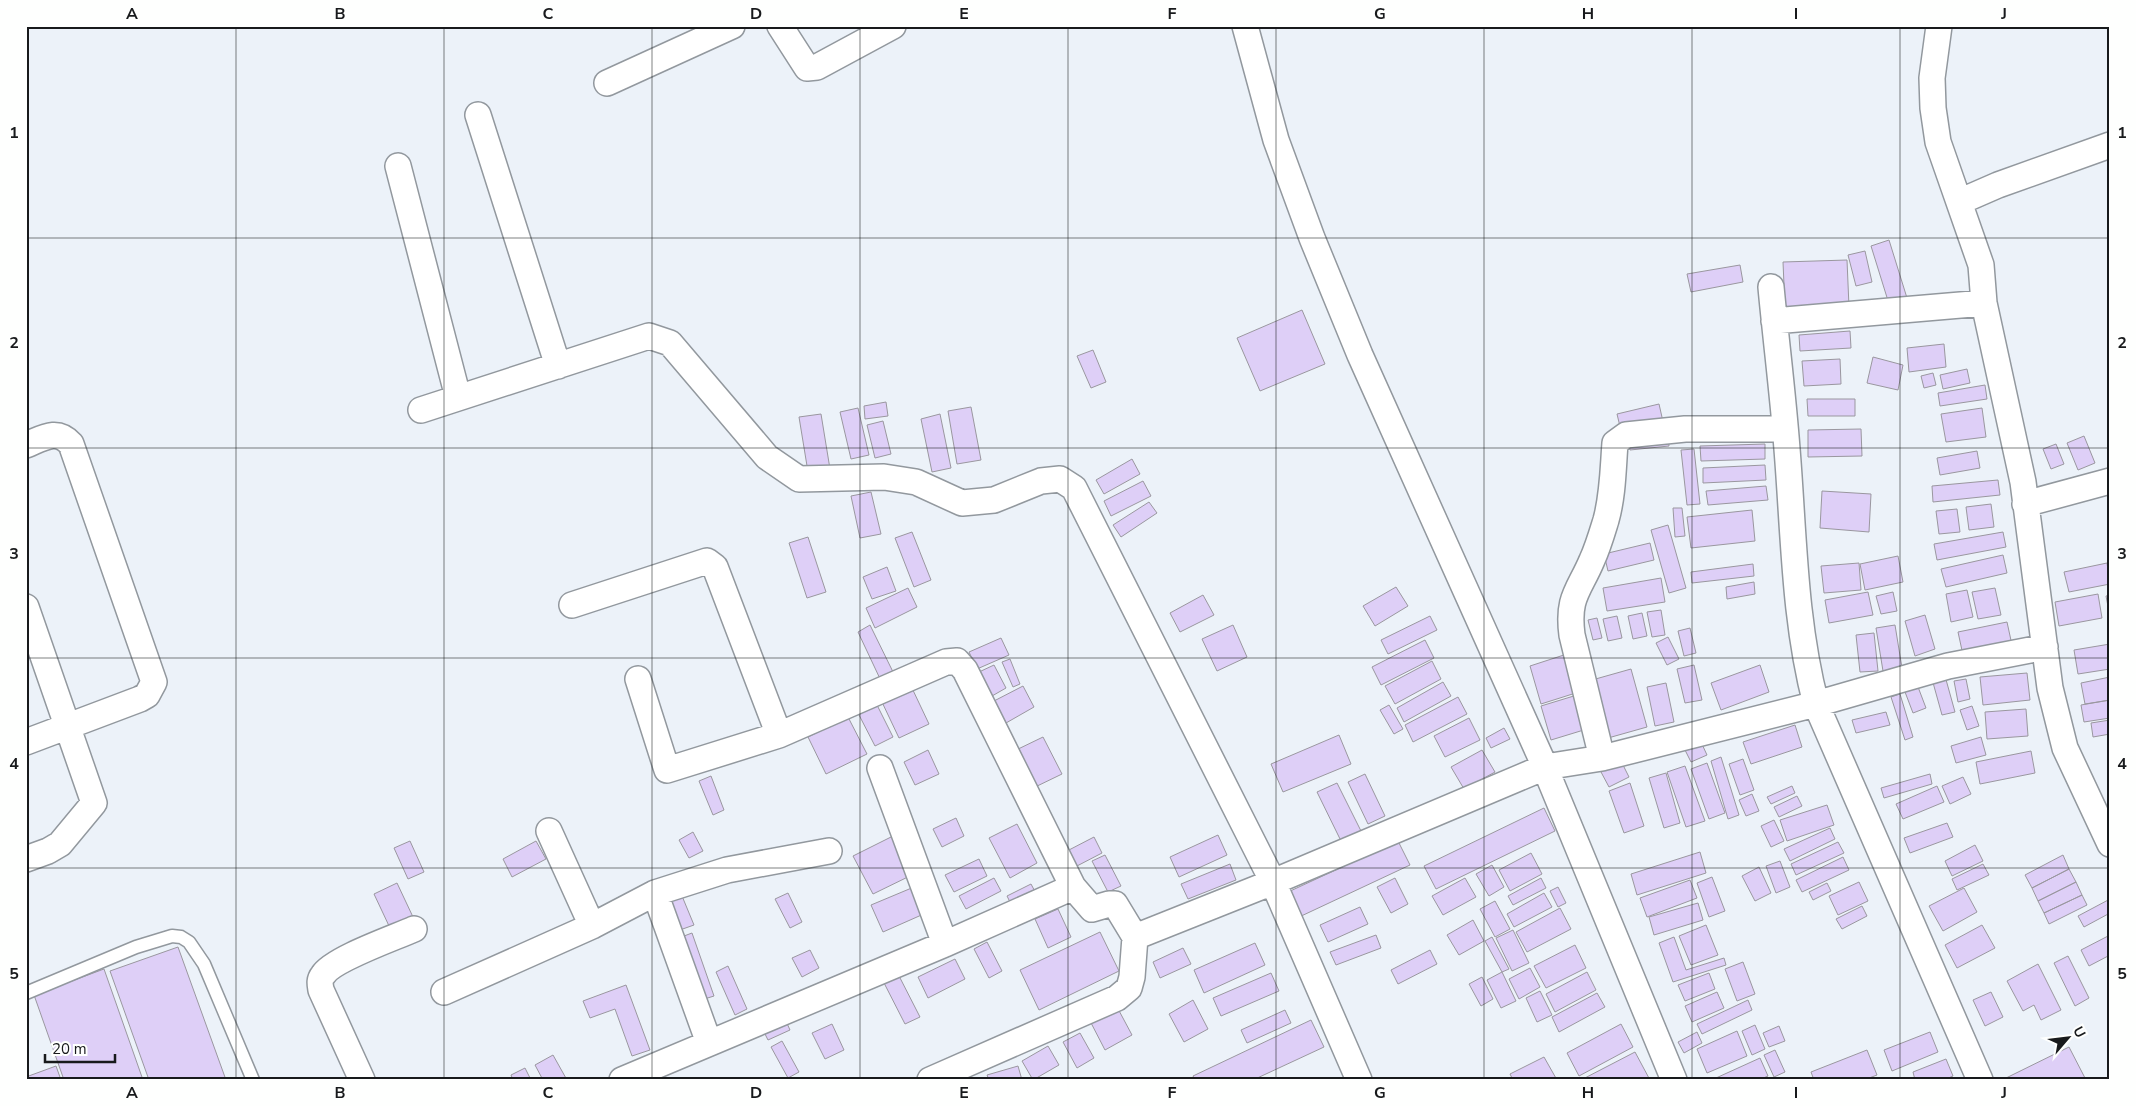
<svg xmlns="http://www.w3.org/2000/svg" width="2136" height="1106" font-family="'Nunito Sans',sans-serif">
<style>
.building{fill:#decff7;stroke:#9a979f}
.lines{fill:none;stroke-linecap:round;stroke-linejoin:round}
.lane-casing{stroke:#92989e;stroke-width:15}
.street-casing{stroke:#92989e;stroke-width:28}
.lane{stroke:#fff;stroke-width:12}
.street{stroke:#fff;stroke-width:25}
.grid{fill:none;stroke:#181a1c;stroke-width:1;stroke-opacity:0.55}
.neatline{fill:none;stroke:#181a1c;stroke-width:2}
.grid-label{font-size:16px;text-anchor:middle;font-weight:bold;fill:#181a1c}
</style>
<rect width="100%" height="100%" fill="#ecf2f9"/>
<path class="building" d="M 1889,240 L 1907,298 L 1889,304 L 1871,246 Z
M 1865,251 L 1872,282 L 1856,286 L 1848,255 Z
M 1847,260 L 1849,307 L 1785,308 L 1783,262 Z
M 1740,265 L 1743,282 L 1691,292 L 1687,274 Z
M 1302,310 L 1325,364 L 1260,391 L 1237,338 Z
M 1850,331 L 1851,348 L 1800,351 L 1799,335 Z
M 1944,344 L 1946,367 L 1909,372 L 1907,348 Z
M 1093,350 L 1106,382 L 1091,388 L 1077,356 Z
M 1873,357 L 1903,365 L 1898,390 L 1867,383 Z
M 1840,359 L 1841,384 L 1804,386 L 1802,361 Z
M 1967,369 L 1970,383 L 1943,389 L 1940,375 Z
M 1933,373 L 1936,385 L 1924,388 L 1921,376 Z
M 1985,385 L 1987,399 L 1940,406 L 1938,393 Z
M 1807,399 L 1855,399 L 1855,416 L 1808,416 Z
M 886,402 L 888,416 L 865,419 L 864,406 Z
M 1659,404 L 1664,426 L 1622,435 L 1617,414 Z
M 971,407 L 981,460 L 957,464 L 948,411 Z
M 858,408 L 869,455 L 851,459 L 840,412 Z
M 1982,408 L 1986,437 L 1946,442 L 1941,414 Z
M 821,414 L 830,469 L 808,472 L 799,417 Z
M 940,414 L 951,468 L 932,472 L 921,419 Z
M 883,421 L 891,454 L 875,458 L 867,425 Z
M 1861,429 L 1862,456 L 1808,457 L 1808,430 Z
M 1668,433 L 1669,446 L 1630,450 L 1629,436 Z
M 2084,436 L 2095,463 L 2078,470 L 2067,443 Z
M 1765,444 L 1765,459 L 1701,461 L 1700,446 Z
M 2056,444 L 2064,464 L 2051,469 L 2043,449 Z
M 1694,449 L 1700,504 L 1687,505 L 1681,450 Z
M 1977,451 L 1980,468 L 1940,475 L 1937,458 Z
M 1132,459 L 1140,474 L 1104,494 L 1096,480 Z
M 1765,465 L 1766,480 L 1703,483 L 1703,468 Z
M 1998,480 L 2000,495 L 1933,502 L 1932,486 Z
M 1143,481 L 1151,496 L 1111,516 L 1104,501 Z
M 1766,486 L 1768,500 L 1708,505 L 1706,491 Z
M 1822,491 L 1871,494 L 1869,532 L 1820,528 Z
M 871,492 L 881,534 L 860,538 L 851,496 Z
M 1149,502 L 1157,513 L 1121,537 L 1113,525 Z
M 1991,504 L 1994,527 L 1969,530 L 1966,507 Z
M 1673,508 L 1682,508 L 1685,536 L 1675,537 Z
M 1957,509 L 1960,532 L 1939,534 L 1936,511 Z
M 1752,510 L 1755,541 L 1691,548 L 1687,517 Z
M 1668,525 L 1686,588 L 1669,593 L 1651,530 Z
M 912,532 L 931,580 L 914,587 L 895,538 Z
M 2003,532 L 2006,547 L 1937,560 L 1934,544 Z
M 808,537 L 826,592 L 807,598 L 789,543 Z
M 1650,543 L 1654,560 L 1608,571 L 1604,554 Z
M 2003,555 L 2007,573 L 1946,587 L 1941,569 Z
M 1898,556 L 1903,582 L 1865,590 L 1860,564 Z
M 1859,563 L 1861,590 L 1824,593 L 1821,566 Z
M 2107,563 L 2110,584 L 2069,592 L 2064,572 Z
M 1753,564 L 1754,576 L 1692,583 L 1691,572 Z
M 887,567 L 896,591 L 872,599 L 863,577 Z
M 1661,578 L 1665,602 L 1607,611 L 1603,588 Z
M 1754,582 L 1755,594 L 1727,599 L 1726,587 Z
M 1396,587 L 1408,606 L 1375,626 L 1363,606 Z
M 908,588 L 917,607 L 875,628 L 866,608 Z
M 1995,588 L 2001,615 L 1978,619 L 1972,592 Z
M 1967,590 L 1973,617 L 1951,622 L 1946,594 Z
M 1868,592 L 1873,615 L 1829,623 L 1825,600 Z
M 1893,592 L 1897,611 L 1881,614 L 1876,596 Z
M 2098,594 L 2102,618 L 2059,626 L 2055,602 Z
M 1203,595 L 1214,615 L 1180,632 L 1170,613 Z
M 2110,595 L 2110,617 L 2106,596 Z
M 1661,610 L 1665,635 L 1652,637 L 1647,612 Z
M 1642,613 L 1647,636 L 1633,639 L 1628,616 Z
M 1925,615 L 1935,649 L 1915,656 L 1905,621 Z
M 1430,616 L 1437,630 L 1388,654 L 1381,640 Z
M 1617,616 L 1622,638 L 1608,641 L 1603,619 Z
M 1597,618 L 1602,638 L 1593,640 L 1588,620 Z
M 2007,622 L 2012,645 L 1963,655 L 1958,632 Z
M 870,625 L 895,676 L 882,683 L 858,632 Z
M 1233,625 L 1247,657 L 1217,671 L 1202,639 Z
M 1895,625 L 1902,668 L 1883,671 L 1876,628 Z
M 1690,628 L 1696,653 L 1684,656 L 1678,631 Z
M 1874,633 L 1878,671 L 1860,672 L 1856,635 Z
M 1668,637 L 1679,659 L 1667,665 L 1656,643 Z
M 1001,638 L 1009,655 L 977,669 L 969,652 Z
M 1425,640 L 1434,658 L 1381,685 L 1372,667 Z
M 2110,644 L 2110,669 L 2078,674 L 2074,650 Z
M 1570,653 L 1582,691 L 1541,704 L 1530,666 Z
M 1010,659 L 1020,684 L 1013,687 L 1002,662 Z
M 1432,661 L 1441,679 L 1395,704 L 1385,686 Z
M 994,665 L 1006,688 L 992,696 L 979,672 Z
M 1694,665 L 1702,700 L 1685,703 L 1677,669 Z
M 1760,665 L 1769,692 L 1721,710 L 1711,683 Z
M 1631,669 L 1647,727 L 1608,738 L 1592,680 Z
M 2027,673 L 2030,700 L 1983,705 L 1980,677 Z
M 1945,676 L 1955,712 L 1942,715 L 1932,679 Z
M 2110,677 L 2110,700 L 2085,704 L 2081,683 Z
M 1915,679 L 1926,708 L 1913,713 L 1902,684 Z
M 1966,679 L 1970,699 L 1958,702 L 1954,681 Z
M 1443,682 L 1451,696 L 1404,722 L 1397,708 Z
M 1666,683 L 1674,722 L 1655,726 L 1647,687 Z
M 911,686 L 929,724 L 899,738 L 881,700 Z
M 1023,686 L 1034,707 L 1006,723 L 994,701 Z
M 1900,694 L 1913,737 L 1905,740 L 1891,697 Z
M 1577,695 L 1587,729 L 1551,740 L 1541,706 Z
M 1458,697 L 1467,714 L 1413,742 L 1405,725 Z
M 2110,700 L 2110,718 L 2084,722 L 2081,705 Z
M 876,703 L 893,737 L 875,746 L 858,713 Z
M 1389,705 L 1403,729 L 1394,734 L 1380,710 Z
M 1972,706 L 1979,726 L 1967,730 L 1960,710 Z
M 2026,709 L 2028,736 L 1987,739 L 1985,712 Z
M 1886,712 L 1890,725 L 1856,733 L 1852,720 Z
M 848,717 L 867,754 L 826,774 L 808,737 Z
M 1469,718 L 1480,740 L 1445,757 L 1434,736 Z
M 2110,720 L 2110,734 L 2093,737 L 2091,723 Z
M 1795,725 L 1802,747 L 1751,764 L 1743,742 Z
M 1504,728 L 1510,739 L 1491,748 L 1486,738 Z
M 1339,735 L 1351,764 L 1283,792 L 1271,764 Z
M 1043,737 L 1062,774 L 1031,789 L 1012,752 Z
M 1981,737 L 1986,755 L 1956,763 L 1951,746 Z
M 1701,742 L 1707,755 L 1691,762 L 1685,750 Z
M 928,750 L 939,774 L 915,785 L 904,762 Z
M 1482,750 L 1495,772 L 1464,789 L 1451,767 Z
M 2031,751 L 2035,773 L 1980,784 L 1976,762 Z
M 1721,757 L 1739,815 L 1728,819 L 1711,761 Z
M 1743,759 L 1754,790 L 1740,795 L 1729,764 Z
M 1621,761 L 1629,777 L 1609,787 L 1601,772 Z
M 1707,763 L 1725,813 L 1709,819 L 1691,769 Z
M 1685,766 L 1705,821 L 1686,827 L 1667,772 Z
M 1666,773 L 1680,823 L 1664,828 L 1649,778 Z
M 1365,774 L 1385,816 L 1368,824 L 1348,782 Z
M 1930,774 L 1932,784 L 1884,798 L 1881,788 Z
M 711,776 L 724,810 L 713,815 L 699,781 Z
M 1963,777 L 1971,794 L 1950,804 L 1942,786 Z
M 1337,783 L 1361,831 L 1341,841 L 1317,792 Z
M 1630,783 L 1644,826 L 1624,833 L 1609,791 Z
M 1792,786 L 1795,793 L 1771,804 L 1767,797 Z
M 1937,786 L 1944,802 L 1903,819 L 1896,804 Z
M 1752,794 L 1759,811 L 1746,816 L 1739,800 Z
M 1797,796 L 1802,806 L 1779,817 L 1774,807 Z
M 1827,805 L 1834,825 L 1787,841 L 1780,820 Z
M 1544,808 L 1555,831 L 1436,889 L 1424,866 Z
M 956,818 L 964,836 L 942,847 L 933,829 Z
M 1774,820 L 1784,841 L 1771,847 L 1761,826 Z
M 1947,823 L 1953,837 L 1910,853 L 1904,838 Z
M 1017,824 L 1037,863 L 1010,878 L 989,838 Z
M 1830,828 L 1835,839 L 1790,861 L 1784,849 Z
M 693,832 L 703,851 L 689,858 L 679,840 Z
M 897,834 L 916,873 L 873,894 L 853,856 Z
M 1218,835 L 1227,855 L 1179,877 L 1170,857 Z
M 1094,837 L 1102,853 L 1075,867 L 1067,851 Z
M 410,841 L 424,872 L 408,879 L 394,848 Z
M 536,841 L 546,859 L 512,877 L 503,859 Z
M 1398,841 L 1410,865 L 1297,918 L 1286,893 Z
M 1838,842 L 1844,853 L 1796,875 L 1791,864 Z
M 1975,845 L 1983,861 L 1952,876 L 1945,861 Z
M 1700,852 L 1706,873 L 1637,895 L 1631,874 Z
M 1531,853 L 1542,874 L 1510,891 L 1499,870 Z
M 1105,855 L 1121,886 L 1108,892 L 1092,861 Z
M 2063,855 L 2069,869 L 2032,888 L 2025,875 Z
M 1843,857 L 1849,870 L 1802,892 L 1796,880 Z
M 979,859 L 987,876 L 954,892 L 945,875 Z
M 1780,861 L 1790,887 L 1776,893 L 1766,866 Z
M 1230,864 L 1236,880 L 1188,899 L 1181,884 Z
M 1983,864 L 1989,875 L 1957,890 L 1952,879 Z
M 1492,865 L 1504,887 L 1489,896 L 1476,874 Z
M 1759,867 L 1771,893 L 1755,901 L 1742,876 Z
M 2069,869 L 2076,882 L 2038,901 L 2032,888 Z
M 1712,877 L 1725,911 L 1709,917 L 1697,883 Z
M 994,878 L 1001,891 L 966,909 L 959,896 Z
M 1395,878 L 1408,904 L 1391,913 L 1377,887 Z
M 1465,878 L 1476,897 L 1443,915 L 1432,896 Z
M 1541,878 L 1546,888 L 1513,905 L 1508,896 Z
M 1690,880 L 1697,898 L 1647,917 L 1640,898 Z
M 1859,882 L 1868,901 L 1838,915 L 1829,896 Z
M 2076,882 L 2082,895 L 2044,913 L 2038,901 Z
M 397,883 L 413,917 L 390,928 L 374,894 Z
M 1827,883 L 1831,891 L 1813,900 L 1809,892 Z
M 1031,884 L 1039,899 L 1015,912 L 1007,896 Z
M 914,887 L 926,913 L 883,932 L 871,905 Z
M 1558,887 L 1566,903 L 1558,907 L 1550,891 Z
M 1964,888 L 1977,912 L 1943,931 L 1929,906 Z
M 788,893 L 802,922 L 790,928 L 775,899 Z
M 1544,893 L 1552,907 L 1514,927 L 1507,914 Z
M 2082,895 L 2087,905 L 2049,924 L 2044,913 Z
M 682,896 L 694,925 L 677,931 L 666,903 Z
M 2110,899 L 2110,913 L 2084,927 L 2078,916 Z
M 1495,901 L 1510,929 L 1495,937 L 1480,909 Z
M 1698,903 L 1703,920 L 1654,935 L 1649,917 Z
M 1862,906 L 1867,916 L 1842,929 L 1836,919 Z
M 1360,907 L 1368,924 L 1328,942 L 1320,925 Z
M 1560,908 L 1571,929 L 1527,952 L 1516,932 Z
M 1058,909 L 1071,937 L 1048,948 L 1035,919 Z
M 1473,920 L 1484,941 L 1459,955 L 1447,935 Z
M 1706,925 L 1718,955 L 1691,965 L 1679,936 Z
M 1982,925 L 1995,948 L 1957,968 L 1945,945 Z
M 1513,930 L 1529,963 L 1512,971 L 1496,938 Z
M 1100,932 L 1119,971 L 1039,1010 L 1020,970 Z
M 692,933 L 714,996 L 698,1001 L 676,939 Z
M 1376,935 L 1381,948 L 1336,965 L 1330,952 Z
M 2110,935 L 2110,955 L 2089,966 L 2081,950 Z
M 1492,937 L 1509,969 L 1502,972 L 1485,941 Z
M 1674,937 L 1686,970 L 1724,958 L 1726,965 L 1673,982 L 1659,943 Z
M 987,942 L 1002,971 L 989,978 L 974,949 Z
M 1255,943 L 1265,965 L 1204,993 L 1194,970 Z
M 1575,945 L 1586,968 L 1546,988 L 1534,966 Z
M 178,947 L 226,1080 L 149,1080 L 110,971 Z
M 1183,948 L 1191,964 L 1160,978 L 1153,962 Z
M 810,950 L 819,968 L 802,977 L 792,958 Z
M 1430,950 L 1437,964 L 1398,984 L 1391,970 Z
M 2068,956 L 2089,998 L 2075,1006 L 2054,963 Z
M 955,959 L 965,979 L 928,998 L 918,977 Z
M 1743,962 L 1755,994 L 1737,1001 L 1725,969 Z
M 2038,964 L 2061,1010 L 2041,1020 L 2034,1005 L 2023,1011 L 2007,981 Z
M 728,966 L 747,1009 L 735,1015 L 716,972 Z
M 1530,968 L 1540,987 L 1519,999 L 1509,979 Z
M 104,969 L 143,1080 L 64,1080 L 34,995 Z
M 897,972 L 920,1017 L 905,1024 L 882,979 Z
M 1502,972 L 1516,1001 L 1501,1008 L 1487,980 Z
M 1587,972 L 1596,990 L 1555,1012 L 1546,994 Z
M 1271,973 L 1279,991 L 1221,1016 L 1213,998 Z
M 1709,973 L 1715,989 L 1685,1001 L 1678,985 Z
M 1482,977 L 1493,999 L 1481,1006 L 1469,984 Z
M 626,985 L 650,1050 L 632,1056 L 615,1009 L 590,1018 L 583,1001 Z
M 1540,991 L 1552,1015 L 1537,1022 L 1526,998 Z
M 1717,992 L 1724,1008 L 1692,1022 L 1685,1006 Z
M 1991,992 L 2003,1017 L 1985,1026 L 1973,1000 Z
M 1597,993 L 1605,1007 L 1559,1032 L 1552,1017 Z
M 1193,1000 L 1208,1029 L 1184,1042 L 1169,1014 Z
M 1748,1000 L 1752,1010 L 1702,1034 L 1697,1024 Z
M 1116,1005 L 1132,1035 L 1105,1050 L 1089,1019 Z
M 1285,1010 L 1291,1023 L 1247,1043 L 1241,1030 Z
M 785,1019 L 790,1030 L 768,1040 L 763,1030 Z
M 1311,1020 L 1324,1047 L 1253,1080 L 1195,1080 L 1193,1076 Z
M 832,1024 L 844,1050 L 825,1059 L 812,1033 Z
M 1621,1024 L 1633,1047 L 1579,1076 L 1567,1053 Z
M 1755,1025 L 1765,1049 L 1752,1055 L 1742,1031 Z
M 1779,1026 L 1785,1041 L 1769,1047 L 1763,1033 Z
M 1737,1031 L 1747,1056 L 1707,1073 L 1697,1049 Z
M 1697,1032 L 1702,1043 L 1684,1053 L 1678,1042 Z
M 1930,1032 L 1938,1052 L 1892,1071 L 1884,1050 Z
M 1080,1033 L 1094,1058 L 1077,1068 L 1063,1042 Z
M 782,1041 L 799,1072 L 788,1078 L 771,1047 Z
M 1048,1046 L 1059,1065 L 1033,1080 L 1022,1061 Z
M 2069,1047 L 2085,1078 L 2081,1080 L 2002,1080 Z
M 1775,1050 L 1785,1072 L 1774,1077 L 1764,1055 Z
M 1867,1050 L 1877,1075 L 1864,1080 L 1814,1080 L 1811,1072 Z
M 1635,1052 L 1650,1080 L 1581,1080 Z
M 553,1055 L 567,1080 L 543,1080 L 535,1065 Z
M 1544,1057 L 1557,1080 L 1513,1080 L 1510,1074 Z
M 1760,1058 L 1768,1076 L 1759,1080 L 1717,1080 L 1716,1078 Z
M 1946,1059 L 1953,1076 L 1944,1080 L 1915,1080 L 1913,1072 Z
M 56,1066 L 61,1080 L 26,1080 L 26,1077 Z
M 1018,1066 L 1022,1080 L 989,1080 L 987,1075 Z
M 525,1068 L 531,1080 L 513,1080 L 511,1075 Z"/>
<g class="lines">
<defs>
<path id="lane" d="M 26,993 L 136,947 L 172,936 L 181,937 L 189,942 L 204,964 L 253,1080"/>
<path id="street" d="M 780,26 L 807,68 L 817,67 L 893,26
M 1245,26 L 1276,140 L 1312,238 L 1360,355 L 1541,758 L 1674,1080
M 1939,26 L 1932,78 L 1933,108 L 1938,142 L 1981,265 L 1984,303
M 607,83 L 732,26
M 478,115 L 558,366
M 398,166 L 458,397
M 1959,202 L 1998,185 L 2110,145
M 1771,287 C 1776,341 1783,395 1787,449 C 1794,535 1794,620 1816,704 L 1980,1080
M 1774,321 L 1984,303 L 2023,482 L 2050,688 L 2065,748 L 2110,844
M 421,410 L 649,336 L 670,343 L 767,457 L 799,479 L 884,477 L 916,482 L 962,503 L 994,500 L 1041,481 L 1060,479 L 1074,488 L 1273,882 L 1359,1080
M 26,445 C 43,438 57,428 71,444 L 154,682 L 147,695 L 140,699 L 26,742
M 2025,504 L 2110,481
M 572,605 L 707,561 L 715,567 L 779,735
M 26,607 L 94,803 L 60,844 L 48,851 L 26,859
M 638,679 L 667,770 L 779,735 L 946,662 L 957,661 L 965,670 L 1073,887 L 1092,909 L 1109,904 L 1115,904 L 1135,937 L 1132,977 L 1129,988 L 1117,998 L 930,1080
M 1602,758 L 1816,704 L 1948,666 L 2045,647
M 880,768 L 945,944
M 549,831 L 592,926
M 655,893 L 709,1043
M 1135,937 L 1273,882 L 1545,767 L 1602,758 L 1572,635 C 1567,597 1579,591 1592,560 C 1598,547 1602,533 1606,520 C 1613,495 1613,469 1615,443 L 1626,435 L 1685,429 L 1785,429
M 444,992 L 592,926 L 655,893 L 727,870 L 829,851
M 362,1080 L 321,990 C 320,984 319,980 323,975 C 333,959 394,938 414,929
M 622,1080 L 945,944 L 1073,887"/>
</defs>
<use href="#lane" class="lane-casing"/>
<use href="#street" class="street-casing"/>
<use href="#lane" class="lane"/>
<use href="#street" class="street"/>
</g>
<path class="grid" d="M 236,26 L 236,1080M 444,26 L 444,1080M 652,26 L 652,1080M 860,26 L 860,1080M 1068,26 L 1068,1080M 1276,26 L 1276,1080M 1484,26 L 1484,1080M 1692,26 L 1692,1080M 1900,26 L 1900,1080M 26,238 L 2110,238M 26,448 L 2110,448M 26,658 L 2110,658M 26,868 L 2110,868"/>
<rect width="2136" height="1106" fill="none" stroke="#fefffe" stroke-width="55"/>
<g transform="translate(2068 1038) rotate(62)" stroke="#fefffe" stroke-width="4" paint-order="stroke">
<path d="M0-4L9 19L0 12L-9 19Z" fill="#181a1c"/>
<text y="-8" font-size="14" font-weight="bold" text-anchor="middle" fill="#181a1c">U</text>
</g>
<path d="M45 1054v8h70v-8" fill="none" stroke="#181a1c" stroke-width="2.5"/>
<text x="52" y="1054" font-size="15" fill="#181a1c" stroke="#fefffe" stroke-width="4" paint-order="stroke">20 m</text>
<rect x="28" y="28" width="2080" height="1050" class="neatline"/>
<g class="grid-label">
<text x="132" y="19">A</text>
<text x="340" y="19">B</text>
<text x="548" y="19">C</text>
<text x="756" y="19">D</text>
<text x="964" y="19">E</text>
<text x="1172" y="19">F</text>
<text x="1380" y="19">G</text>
<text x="1588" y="19">H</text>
<text x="1796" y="19">I</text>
<text x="2004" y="19">J</text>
<text x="14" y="138">1</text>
<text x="2122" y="138">1</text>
<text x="14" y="348">2</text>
<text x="2122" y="348">2</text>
<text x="14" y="559">3</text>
<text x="2122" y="559">3</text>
<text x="14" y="769">4</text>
<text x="2122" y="769">4</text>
<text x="14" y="979">5</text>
<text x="2122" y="979">5</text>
<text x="132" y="1098">A</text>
<text x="340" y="1098">B</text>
<text x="548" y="1098">C</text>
<text x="756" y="1098">D</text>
<text x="964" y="1098">E</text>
<text x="1172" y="1098">F</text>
<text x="1380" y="1098">G</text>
<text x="1588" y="1098">H</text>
<text x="1796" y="1098">I</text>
<text x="2004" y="1098">J</text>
</g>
</svg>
